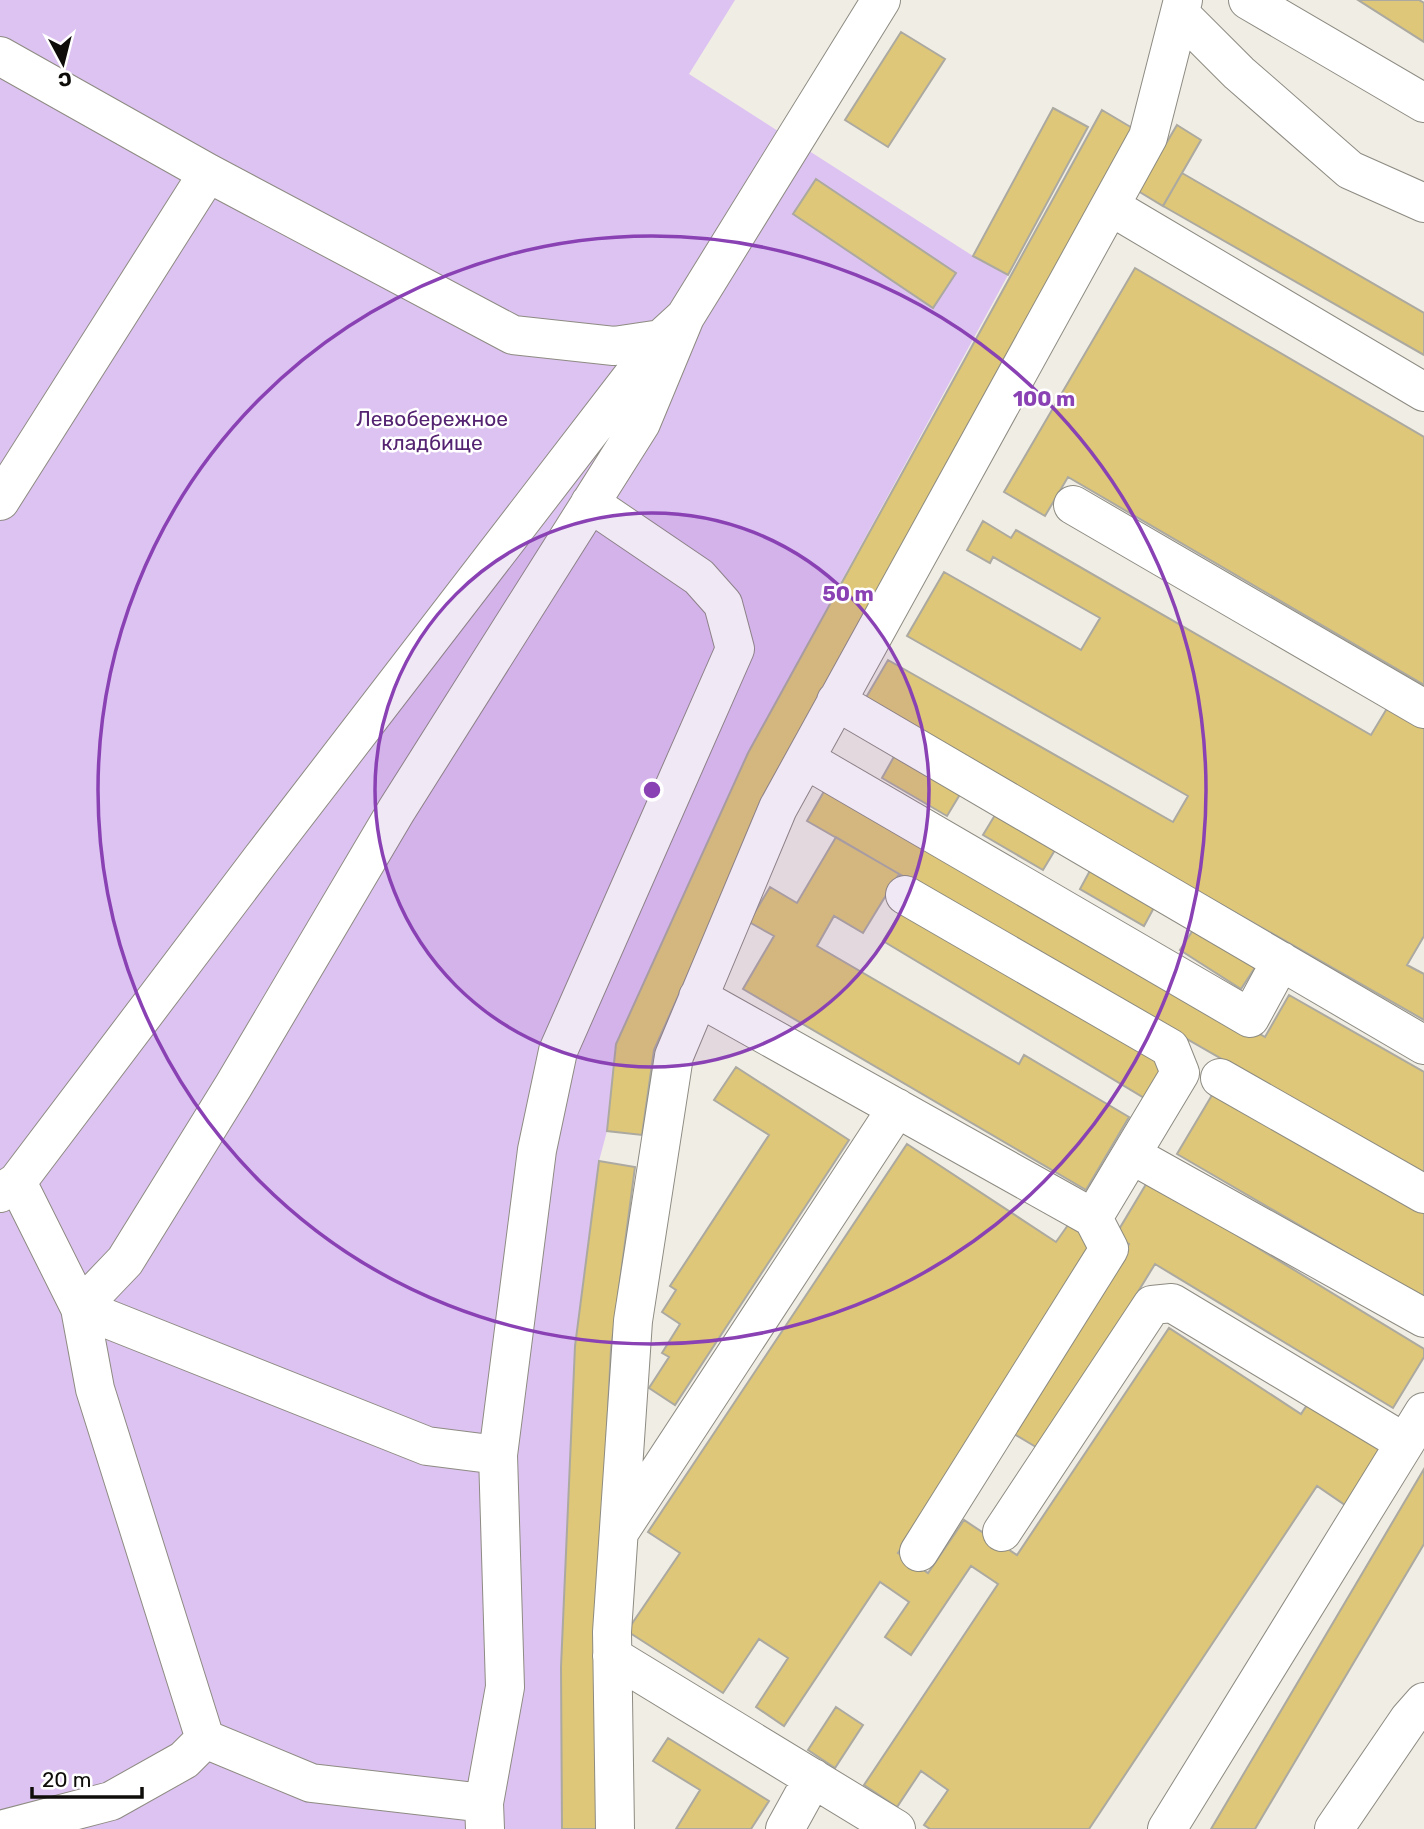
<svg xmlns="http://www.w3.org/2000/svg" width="1424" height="1829" font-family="Rubik,sans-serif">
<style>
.green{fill:#ddc3f1}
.building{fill:#dec778;stroke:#aca9a0;stroke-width:2}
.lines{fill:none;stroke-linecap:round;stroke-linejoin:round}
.minor-casing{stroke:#8d8b82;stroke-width:40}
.minor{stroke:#fff;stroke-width:38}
.ring{fill:none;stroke:#8941b4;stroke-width:3.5}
.labels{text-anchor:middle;stroke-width:5;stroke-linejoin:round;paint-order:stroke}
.park-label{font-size:21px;fill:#542371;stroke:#fff}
.centre{fill:#8941b4;stroke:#fff;stroke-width:3.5}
.ring-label{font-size:21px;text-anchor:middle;font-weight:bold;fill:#8941b4;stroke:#fff;stroke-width:5;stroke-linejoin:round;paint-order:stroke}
</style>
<rect width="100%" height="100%" fill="#f0ede4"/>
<path class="green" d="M 0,0 L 735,0 L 689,74 L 973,256 L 1008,275 L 748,753 L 616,1044 L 607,1131 L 599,1161 L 575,1346 L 561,1667 L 562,1829 L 0,1829 Z"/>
<path class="building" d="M 1358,0 L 1419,0 L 1424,3 L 1424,42 Z
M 901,32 L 945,59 L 888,147 L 845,120 Z
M 1053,108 L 1088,127 L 1008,275 L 973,256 Z
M 1102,110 L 1134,129 L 780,769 L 654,1050 L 642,1135 L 607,1131 L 616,1044 L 748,753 Z
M 1177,125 L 1201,140 L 1163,206 L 1138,191 Z
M 1182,173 L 1424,313 L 1424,355 L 1163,206 Z
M 816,179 L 956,273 L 933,308 L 793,214 Z
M 1135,268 L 1424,437 L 1424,685 L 1068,477 L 1045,516 L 1004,492 Z
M 983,521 L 1011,538 L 1016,530 L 1371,735 L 1389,705 L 1424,725 L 1424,936 L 1407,965 L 1424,974 L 1424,1020 L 864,701 L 888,660 L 1173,822 L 1188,796 L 907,636 L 944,572 L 1081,650 L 1100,618 L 993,557 L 990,563 L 967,550 Z
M 896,753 L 962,791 L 947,816 L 882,778 Z
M 827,786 L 1265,1037 L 1289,995 L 1424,1072 L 1424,1175 L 807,821 Z
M 998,810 L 1058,845 L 1043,870 L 983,835 Z
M 836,837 L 899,874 L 863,933 L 834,916 L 817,946 L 1019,1064 L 1024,1055 L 1129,1117 L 1086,1190 L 743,989 L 774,936 L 749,922 L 770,887 L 797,903 Z
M 1092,867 L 1156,904 L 1144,926 L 1080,889 Z
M 904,907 L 1166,1065 L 1146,1099 L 883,941 Z
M 1195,927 L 1256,966 L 1241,989 L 1180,950 Z
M 736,1067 L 849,1140 L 675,1405 L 649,1388 L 669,1357 L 662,1353 L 680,1324 L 662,1312 L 676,1290 L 670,1286 L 769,1135 L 714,1100 Z
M 1215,1090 L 1424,1212 L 1424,1298 L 1177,1154 Z
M 907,1144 L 1056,1242 L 1068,1225 L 1102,1247 L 898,1553 L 928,1573 L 964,1520 L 1017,1555 L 1169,1328 L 1301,1414 L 1309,1402 L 1381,1450 L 1345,1505 L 1317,1486 L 1089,1829 L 930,1829 L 924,1825 L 948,1790 L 921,1771 L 897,1807 L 864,1785 L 998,1584 L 971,1566 L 911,1655 L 885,1637 L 909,1602 L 880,1582 L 784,1726 L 756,1707 L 788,1658 L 759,1639 L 723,1693 L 627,1631 L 680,1553 L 648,1532 Z
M 599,1161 L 635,1167 L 611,1349 L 595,1670 L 597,1829 L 562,1829 L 561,1667 L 575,1346 Z
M 1148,1181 L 1424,1349 L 1424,1357 L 1393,1408 L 1155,1264 L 1041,1450 L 1014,1434 L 1129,1244 L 1115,1236 Z
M 1424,1469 L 1424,1544 L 1255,1829 L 1211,1829 Z
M 836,1707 L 863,1725 L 835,1768 L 808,1750 Z
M 668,1738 L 769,1801 L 751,1829 L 676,1829 L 700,1790 L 653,1761 Z"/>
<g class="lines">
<defs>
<path id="minor" d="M 1248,0 L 1424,103
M 1180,14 L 1239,73 L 1350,170 L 1424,203
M 0,56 L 208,173 L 513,335 L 614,346 L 661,339
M 1110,206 L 1424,392
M 0,501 L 208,173
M 1073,505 L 1424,709
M 836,701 L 1424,1045
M 805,759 L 1250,1018 L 1281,961
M 698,997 L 1093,1218 L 1180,1073 L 1170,1048 L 905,895
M 1220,1078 L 1424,1194
M 1132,1155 L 1424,1318
M 17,1182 L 80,1308 L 95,1389 L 205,1739
M 0,1193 L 17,1182 L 262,858 L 661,339 L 685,317 L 881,0
M 498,1455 L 427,1446 L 80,1308 L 125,1261 L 234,1085 L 396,811 L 641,423 L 685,317
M 620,1531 L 897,1108
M 1002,1532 L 1152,1305 L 1172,1303 L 1405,1443
M 919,1552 L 1109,1249 L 1093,1218
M 612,1656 L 896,1829
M 4,1829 L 111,1801 L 184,1760 L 205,1739 L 311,1783 L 484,1803
M 485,1829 L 484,1803 L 505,1687 L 498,1455 L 537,1150 L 558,1051 L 735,649 L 723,604 L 699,577 L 590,503
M 615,1829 L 612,1632 L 633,1321 L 674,1056 L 778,808 L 1148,137 L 1183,0
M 785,1829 L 813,1778
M 1167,1829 L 1424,1412
M 1334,1829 L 1409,1719 L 1424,1702"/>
</defs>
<use href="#minor" class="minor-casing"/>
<use href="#minor" class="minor"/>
</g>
<circle cx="652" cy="790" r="277" fill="#8941b4" fill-opacity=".12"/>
<g class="ring">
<circle cx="652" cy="790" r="277"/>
<circle cx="652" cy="790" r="554"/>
</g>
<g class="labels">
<g class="park-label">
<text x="432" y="426">Левобережное<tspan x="432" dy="24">кладбище</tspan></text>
</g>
</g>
<circle cx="652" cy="790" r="10" class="centre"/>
<g class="ring-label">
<text x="1044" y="406">100 m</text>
<text x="848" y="601">50 m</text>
</g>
<g transform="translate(63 63) rotate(173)" stroke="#ffffff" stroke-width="5" paint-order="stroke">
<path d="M0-5L12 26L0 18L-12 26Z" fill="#0e0d0a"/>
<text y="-10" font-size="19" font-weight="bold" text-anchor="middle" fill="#0e0d0a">С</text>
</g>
<path d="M32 1787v10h110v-10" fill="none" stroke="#0e0d0a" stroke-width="3.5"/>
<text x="42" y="1787" font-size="21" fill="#0e0d0a" stroke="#ffffff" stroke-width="5" paint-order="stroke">20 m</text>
</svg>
